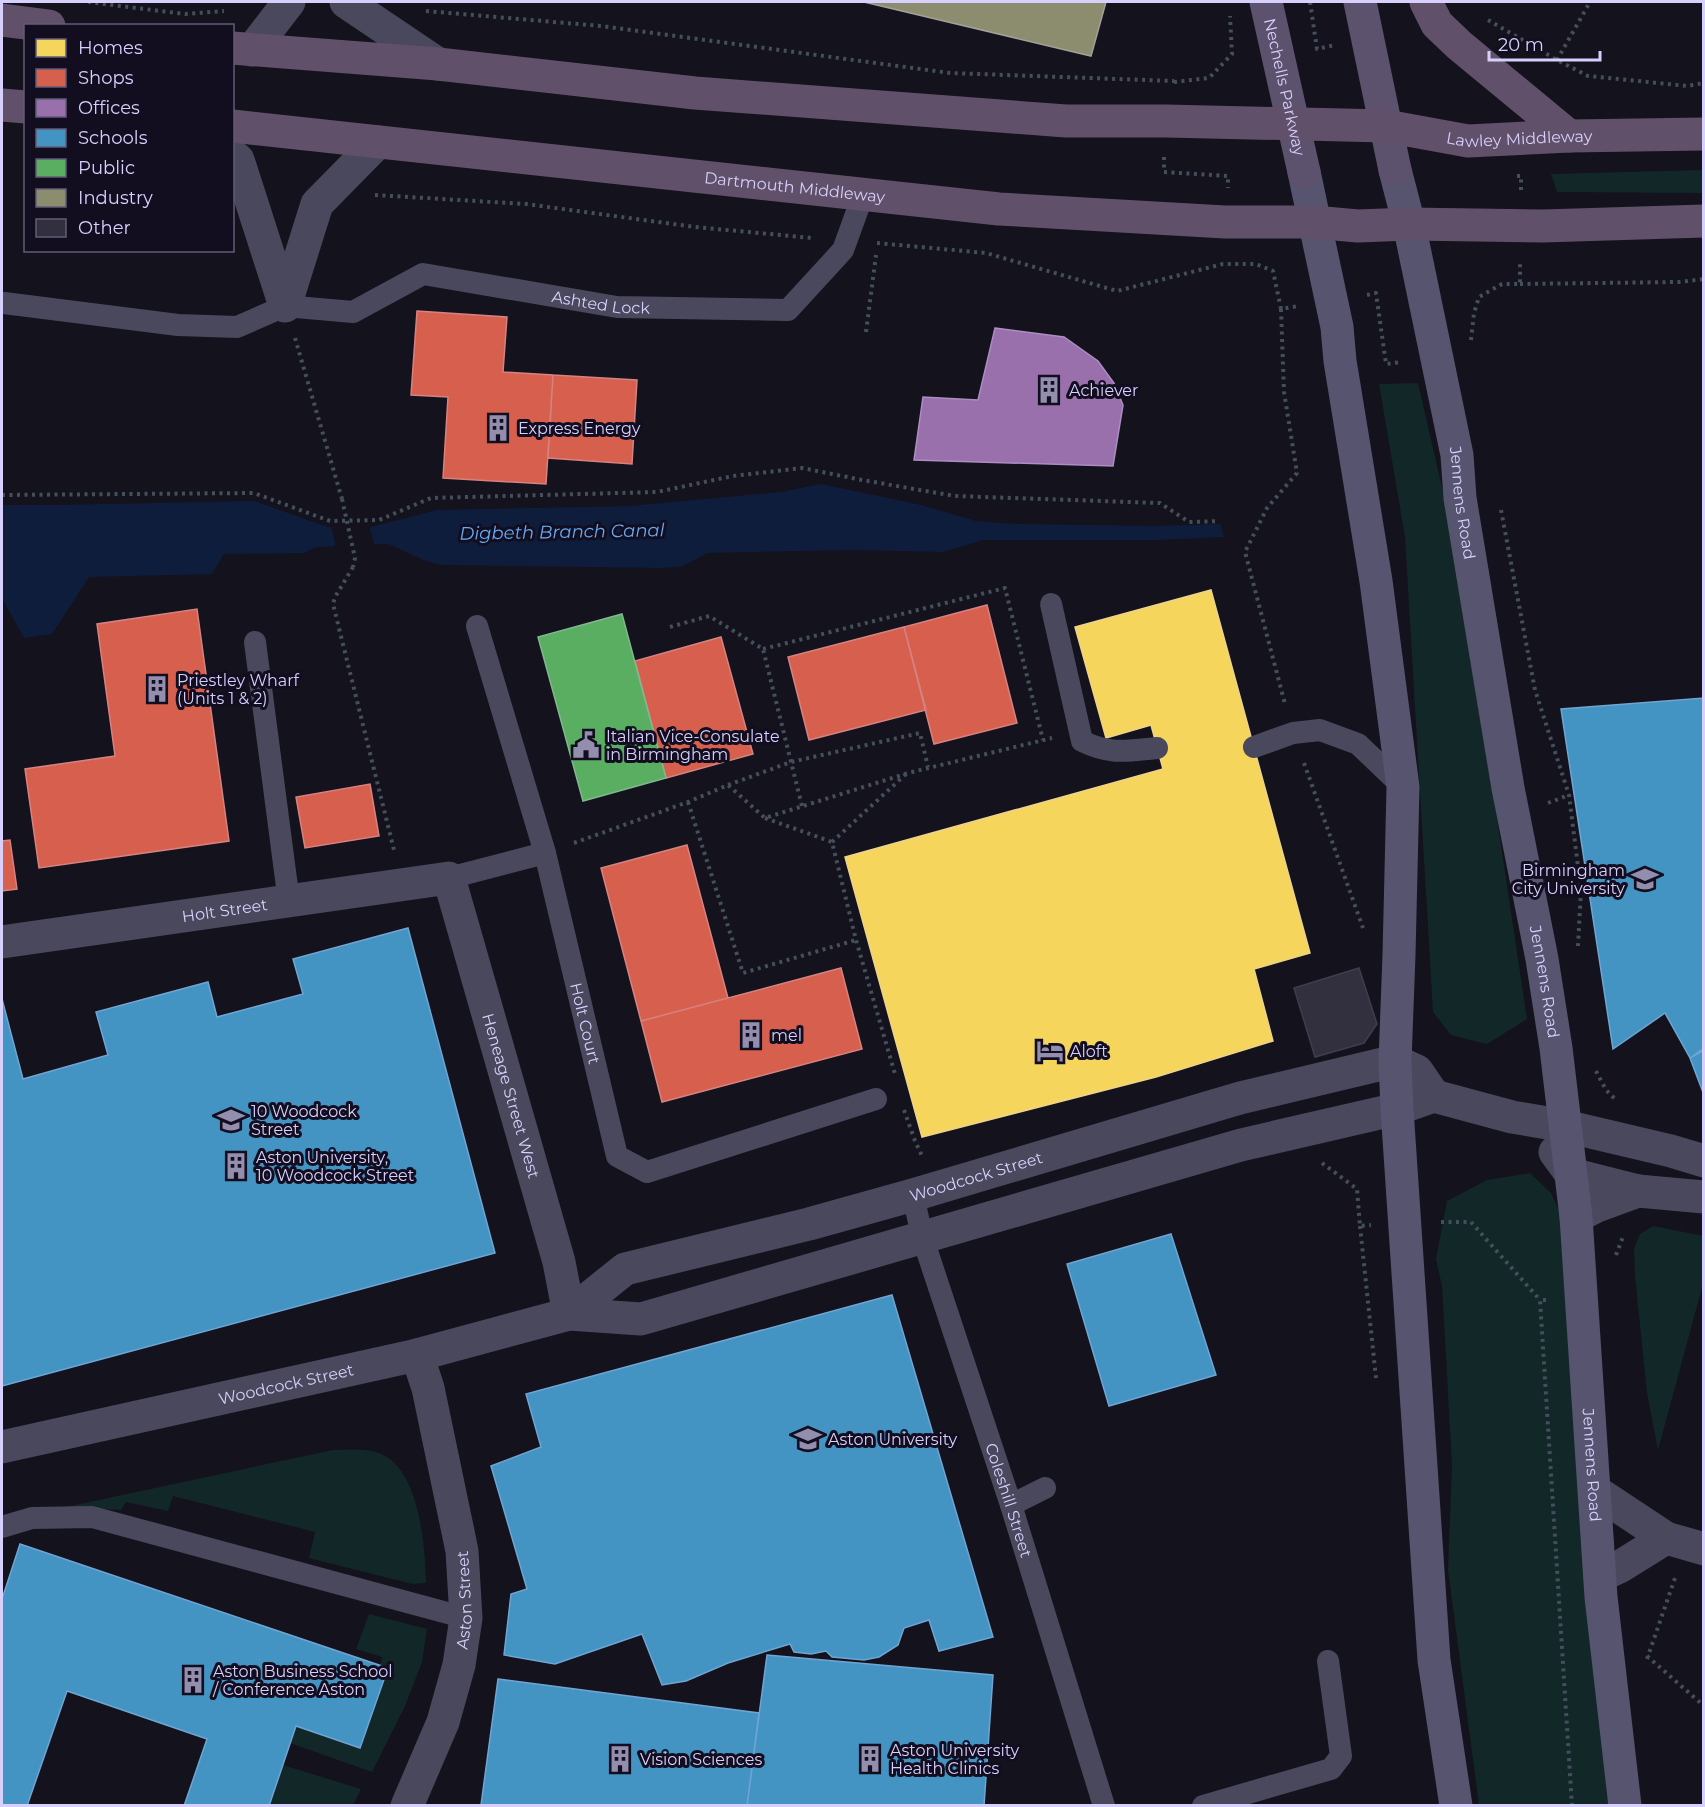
<svg xmlns="http://www.w3.org/2000/svg" width="1705" height="1807" font-family="Montserrat,sans-serif">
<style>
.green{fill:#122728}
.water{fill:#0f1d3d}
.pier{fill:#14121c}
.homes{fill:#f6d55c;stroke:#edd48c;stroke-width:1.5}
.shops{fill:#d6604d;stroke:#d68282;stroke-width:1.5}
.offices{fill:#9970ab;stroke:#ac8dc4;stroke-width:1.5}
.schools{fill:#4393c3;stroke:#6fa5d4;stroke-width:1.5}
.public{fill:#5aae61;stroke:#80b890;stroke-width:1.5}
.industry{fill:#8c8c6e;stroke:#a2a099;stroke-width:1.5}
.building{fill:#32303e;stroke:#413c4f;stroke-width:1.5}
.lines{fill:none;stroke-linecap:round;stroke-linejoin:round}
.path{stroke:#444f5c;stroke-width:4;stroke-dasharray:3 4.5;stroke-linecap:butt}
.service{stroke:#4a485d;stroke-width:22}
.minor{stroke:#4a485d;stroke-width:33}
.secondary{stroke:#56546f;stroke-width:33}
.primary{stroke:#5d526e;stroke-width:33}
.trunk{stroke:#61506a;stroke-width:33}
.path-bridge{stroke:#444f5c;stroke-width:4;stroke-dasharray:3 4.5;stroke-linecap:butt}
.labels{text-anchor:middle;stroke-width:6;stroke-linejoin:round;paint-order:stroke}
.street-label{font-size:16px;fill:#d7d0fd;stroke:#120e20}
.poi-label{font-size:16px;fill:#d7d0fd;stroke:#120e20;text-anchor:start}
.water-label{font-size:18px;font-style:italic;fill:#63acf7;stroke:#120e20}
</style>
<rect width="100%" height="100%" fill="#14121c"/>
<path class="green" d="M 1703,170 L 1703,193 L 1557,192 L 1551,174 Z
M 1418,383 L 1458,557 L 1527,1019 L 1487,1044 L 1451,1035 L 1433,1012 L 1405,537 L 1379,384 Z
M 1530,1173 L 1551,1193 L 1560,1212 L 1614,1805 L 1479,1805 L 1448,1570 L 1452,1465 L 1442,1286 L 1436,1259 L 1447,1201 L 1487,1180 Z
M 1653,1226 L 1704,1236 L 1703,1284 L 1658,1450 L 1647,1393 L 1635,1276 L 1634,1249 L 1640,1234 Z
M 333,1450 C 348,1450 365,1448 379,1453 C 420,1468 425,1546 426,1583 L 413,1584 L 309,1558 L 315,1532 L 173,1496 L 168,1511 L 126,1502 L 121,1510 L 66,1507 Z
M 369,1614 L 427,1629 L 422,1662 L 405,1706 L 372,1772 L 290,1743 L 296,1726 L 360,1747 L 387,1669 L 380,1666 L 382,1657 L 356,1649 Z
M 283,1765 L 361,1789 L 353,1805 L 269,1806 Z"/>
<path class="water" d="M 821,484 L 921,505 L 976,521 L 1019,524 L 1157,526 L 1220,524 L 1224,537 L 1156,540 L 983,540 L 943,552 L 852,550 L 707,553 L 683,566 L 664,568 L 441,565 L 426,561 L 388,544 L 316,547 L 304,553 L 224,554 L 212,574 L 89,577 L 52,634 L 24,638 L 2,598 L 2,505 L 57,505 L 254,501 L 328,527 L 371,527 L 437,510 L 630,506 L 781,492 Z"/>
<path class="pier" d="M 331,524 L 369,524 L 375,548 L 336,549 Z"/>
<path class="homes" d="M 1211,590 L 1310,953 L 1254,969 L 1273,1041 L 1156,1077 L 922,1137 L 845,857 L 1163,769 L 1151,725 L 1106,738 L 1075,627 Z"/>
<path class="shops" d="M 417,311 L 507,317 L 503,372 L 553,375 L 546,484 L 443,478 L 448,397 L 411,395 Z
M 553,375 L 637,380 L 632,464 L 548,458 Z
M 987,605 L 1017,723 L 934,744 L 904,627 Z
M 197,609 L 229,841 L 39,868 L 25,769 L 115,756 L 97,624 Z
M 904,627 L 926,710 L 809,740 L 788,657 Z
M 721,637 L 753,754 L 666,778 L 635,661 Z
M 370,784 L 379,836 L 305,848 L 296,797 Z
M 10,840 L 17,889 L 2,891 L 2,841 Z
M 687,845 L 728,998 L 641,1021 L 601,868 Z
M 841,968 L 862,1049 L 662,1102 L 641,1021 Z"/>
<path class="offices" d="M 995,328 L 1064,337 L 1098,361 L 1114,383 L 1123,405 L 1113,466 L 914,460 L 923,397 L 978,400 Z"/>
<path class="schools" d="M 1704,698 L 1704,1048 L 1690,1058 L 1665,1013 L 1613,1049 L 1561,709 Z
M 408,928 L 495,1253 L 2,1386 L 2,999 L 23,1079 L 108,1055 L 96,1012 L 208,982 L 217,1017 L 303,994 L 293,959 Z
M 1704,1050 L 1704,1095 L 1690,1058 Z
M 1171,1234 L 1216,1375 L 1109,1406 L 1067,1264 Z
M 892,1295 L 993,1637 L 939,1651 L 929,1620 L 904,1628 L 898,1645 L 879,1657 L 864,1660 L 832,1657 L 826,1651 L 811,1654 L 794,1652 L 790,1644 L 728,1663 L 686,1681 L 662,1685 L 642,1634 L 555,1664 L 504,1655 L 511,1594 L 527,1589 L 491,1466 L 541,1447 L 526,1394 Z
M 20,1544 L 388,1668 L 360,1748 L 296,1726 L 269,1806 L 184,1806 L 207,1739 L 67,1691 L 27,1806 L 2,1806 L 2,1599 Z
M 767,1655 L 993,1675 L 984,1806 L 747,1806 Z
M 498,1679 L 759,1713 L 747,1806 L 481,1805 Z"/>
<path class="public" d="M 622,614 L 666,778 L 583,801 L 538,637 Z"/>
<path class="industry" d="M 864,2 L 1106,2 L 1091,56 Z"/>
<path class="building" d="M 1359,968 L 1377,1024 L 1364,1043 L 1315,1057 L 1294,988 Z"/>
<g class="lines">
<path class="path" d="M 88,2 L 185,14 L 224,11
M 1310,2 L 1317,49 L 1335,45
M 426,11 L 601,26 L 950,73 L 1174,81
M 1488,20 L 1557,60 L 1588,76 L 1687,86 L 1704,83
M 1557,60 L 1590,2
M 1174,82 L 1209,78 L 1232,54 L 1230,16
M 1164,157 L 1164,172 L 1228,176 L 1228,188
M 1517,176 L 1521,176 L 1521,192
M 375,195 L 526,204 L 695,227 L 812,238
M 877,243 L 986,253 L 1117,291 L 1223,264 L 1256,264 L 1273,271 L 1281,309 L 1298,306
M 1520,284 L 1679,282 L 1704,279
M 1367,295 L 1376,293 L 1386,364 L 1401,362
M 1281,309 L 1284,392 L 1297,473 L 1267,508 L 1245,552 L 1285,704
M 866,332 L 876,255
M 295,338 L 342,499
M 1471,340 L 1474,313 L 1479,297 L 1502,284 L 1520,284 L 1520,262
M 2,495 L 254,493 L 330,521 L 379,520 L 431,498 L 657,492 L 733,476 L 802,468 L 862,480 L 955,496 L 1160,503 L 1189,522 L 1219,521
M 1501,510 L 1535,690 L 1569,795 L 1581,890 L 1578,946
M 353,567 L 335,597 L 333,604 L 394,850
M 670,627 L 709,616 L 763,649 L 802,806
M 763,649 L 1005,588 L 1043,740
M 1304,763 L 1363,928
M 728,785 L 791,762 L 920,733 L 928,767
M 688,802 L 743,973 L 856,940
M 1548,803 L 1569,795
M 765,818 L 832,842 L 856,940 L 895,1074
M 832,842 L 906,774
M 574,843 L 688,802 L 728,785 L 765,818 L 908,773 L 1052,738
M 1596,1071 L 1606,1090 L 1615,1099
M 904,1110 L 915,1141 L 922,1156
M 1322,1163 L 1357,1189 L 1360,1226 L 1371,1225
M 1441,1222 L 1471,1222 L 1540,1300
M 1360,1226 L 1376,1378
M 1616,1255 L 1624,1234
M 1546,1300 L 1540,1300 L 1572,1806
M 1647,1656 L 1704,1706
M 1647,1659 L 1675,1578"/>
<g class="service">
<path id="s1" d="M 4,303 L 178,325 L 237,327 L 285,306 L 353,312 L 423,274 L 617,307 L 788,310 L 843,250 L 863,195"/>
<path d="M 1051,604 L 1082,741 C 1110,755 1127,751 1157,748"/>
<path id="s2" d="M 477,626 L 545,853 L 617,1156 L 647,1172 L 876,1099"/>
<path d="M 255,642 L 289,902"/>
<path d="M 1254,747 L 1293,733 L 1320,730 L 1358,744 L 1403,787"/>
<path d="M 449,878 L 545,853"/>
<path id="s3" d="M 913,1195 L 922,1236 L 1011,1505 L 1104,1806"/>
<path d="M 1011,1505 L 1045,1488"/>
<path d="M 2,1527 L 32,1518 L 92,1517 L 466,1618"/>
<path d="M 1203,1806 L 1331,1769 L 1341,1756 L 1328,1661"/>
</g>
<g class="minor">
<path d="M 346,2 L 438,64"/>
<path d="M 252,50 L 289,2"/>
<path d="M 232,155 L 238,160 L 285,306 L 317,204 L 378,142"/>
<path id="s4" d="M 2,942 L 449,878 L 559,1262 L 569,1314"/>
<path d="M 1555,1152 L 1571,1174 L 1638,1191"/>
<path d="M 1576,1217 L 1597,1206 L 1638,1191 L 1704,1197"/>
<path id="s5" d="M 569,1314 L 625,1269 L 809,1224 L 913,1195 L 1240,1098 L 1395,1061 L 1417,1071 L 1434,1096"/>
<path id="s6" d="M 2,1447 L 417,1355 L 569,1314 L 641,1319 L 1241,1145 L 1397,1109 L 1434,1096 L 1512,1117 L 1565,1126 L 1671,1151 L 1704,1161"/>
<path d="M 1595,1491 L 1666,1538 L 1704,1549"/>
<path d="M 1600,1576 L 1621,1566 L 1666,1538"/>
<path id="s7" d="M 407,1806 L 443,1722 L 459,1665 L 466,1618 L 462,1551 L 428,1388 L 417,1355"/>
</g>
<g class="secondary">
<path id="s8" d="M 1395,170 L 1409,224 L 1457,455 L 1460,498 L 1508,788 L 1542,959 L 1556,1048 L 1576,1217 L 1601,1597 L 1625,1806"/>
<path d="M 1304,172 L 1337,327 L 1340,361 L 1376,581 L 1403,787 L 1399,955 L 1395,1061 L 1397,1109 L 1434,1660 L 1456,1806"/>
</g>
<g class="primary">
<path id="s9" d="M 1266,2 L 1304,172"/>
<path d="M 1360,2 L 1395,170"/>
</g>
<g class="trunk">
<path d="M 1426,2 L 1437,24 L 1459,45 L 1569,136"/>
<path d="M 2,20 L 49,26"/>
<path id="s10" d="M 232,48 L 438,64 L 695,93 L 1066,121 L 1166,121 L 1386,126 L 1468,141 L 1569,136 L 1704,134"/>
<path d="M 2,105 L 26,107"/>
<path id="s11" d="M 232,126 L 999,209 L 1225,222 L 1313,222 L 1358,226 L 1409,224 L 1543,226 L 1704,221"/>
</g>
<path class="path-bridge" d="M 342,499 L 355,558 L 353,567"/>
</g>
<defs>
<symbol id="building-bare" viewBox="-9 -9 18 18"><path d="M-4-6H4V6H1V3H-1V6H-4ZM-2.5-4.3h1.7v1.8h-1.7ZM.8-4.3h1.7v1.8H.8ZM-2.5-1h1.7V.8h-1.7ZM.8-1h1.7V.8H.8Z" fill="#938eae" stroke="#120e20" stroke-width="2.5" paint-order="stroke"/></symbol>
<symbol id="civic-bare" viewBox="-9 -9 18 18"><path d="M-.6-6.5H3V-4.5H.6V-3L4-1V1h2V6H-6V1h2V-1L-.6-3ZM-1.2 2.5V6h2.4V2.5Z" fill="#938eae" stroke="#120e20" stroke-width="2.5" paint-order="stroke"/></symbol>
<symbol id="university-bare" viewBox="-9 -9 18 18"><path d="M0-5L7-2L0 1L-7-2ZM-4 1L0 2.5L4 1V4Q0 6-4 4Z" fill="#938eae" stroke="#120e20" stroke-width="2.5" paint-order="stroke"/></symbol>
<symbol id="hotel-bare" viewBox="-9 -9 18 18"><path d="M-6-4.5h1.5V1H6V5H4.5V3h-9V5H-6ZM-4 0a1.8 1.8 0 1 1 3.6 0ZM.5 0V-2.5h3Q6-2.5 6 0Z" fill="#938eae" stroke="#120e20" stroke-width="2.5" paint-order="stroke"/></symbol>
</defs>
<g fill-rule="evenodd">
<use href="#building-bare" x="1030" y="371" width="38" height="38"/>
<use href="#building-bare" x="479" y="409" width="38" height="38"/>
<use href="#building-bare" x="138" y="670" width="38" height="38"/>
<use href="#civic-bare" x="567" y="726" width="38" height="38"/>
<use href="#university-bare" x="1626" y="860" width="38" height="38"/>
<use href="#building-bare" x="732" y="1016" width="38" height="38"/>
<use href="#hotel-bare" x="1031" y="1032" width="38" height="38"/>
<use href="#university-bare" x="212" y="1101" width="38" height="38"/>
<use href="#building-bare" x="217" y="1147" width="38" height="38"/>
<use href="#university-bare" x="789" y="1420" width="38" height="38"/>
<use href="#building-bare" x="174" y="1661" width="38" height="38"/>
<use href="#building-bare" x="601" y="1740" width="38" height="38"/>
<use href="#building-bare" x="851" y="1740" width="38" height="38"/>
</g>
<g class="labels">
<g class="street-label">
<text dy="6" stroke="none"><textPath href="#s9" startOffset="87">Nechells Parkway</textPath></text>
<text dy="6" stroke="none"><textPath href="#s10" startOffset="1292">Lawley Middleway</textPath></text>
<text dy="6" stroke="none"><textPath href="#s11" startOffset="566">Dartmouth Middleway</textPath></text>
<text dy="6" stroke="none"><textPath href="#s1" startOffset="615">Ashted Lock</textPath></text>
<text dy="6" stroke="none"><textPath href="#s8" startOffset="340">Jennens Road</textPath></text>
<text dy="6" stroke="none"><textPath href="#s4" startOffset="225">Holt Street</textPath></text>
<text dy="6" stroke="none"><textPath href="#s8" startOffset="826">Jennens Road</textPath></text>
<text dy="6" stroke="none"><textPath href="#s2" startOffset="412">Holt Court</textPath></text>
<text dy="6" stroke="none"><textPath href="#s4" startOffset="678">Heneage Street West</textPath></text>
<text dy="6" stroke="none"><textPath href="#s5" startOffset="435">Woodcock Street</textPath></text>
<text dy="6" stroke="none"><textPath href="#s6" startOffset="291">Woodcock Street</textPath></text>
<text dy="6" stroke="none"><textPath href="#s8" startOffset="1312">Jennens Road</textPath></text>
<text dy="6" stroke="none"><textPath href="#s3" startOffset="320">Coleshill Street</textPath></text>
<text dy="6" stroke="none"><textPath href="#s7" startOffset="216">Aston Street</textPath></text>
</g>
<g class="poi-label">
<text x="1069" y="396">Achiever</text>
<text x="518" y="434">Express Energy</text>
<text x="177" y="686">Priestley Wharf<tspan x="177" dy="18">(Units 1 &amp; 2)</tspan></text>
<text x="606" y="742">Italian Vice-Consulate<tspan x="606" dy="18">in Birmingham</tspan></text>
<text x="1625" y="876" text-anchor="end">Birmingham<tspan x="1625" dy="18">City University</tspan></text>
<text x="771" y="1041">mel</text>
<text x="1070" y="1057">Aloft</text>
<text x="251" y="1117">10 Woodcock<tspan x="251" dy="18">Street</tspan></text>
<text x="256" y="1163">Aston University,<tspan x="256" dy="18">10 Woodcock Street</tspan></text>
<text x="828" y="1445">Aston University</text>
<text x="213" y="1677">Aston Business School<tspan x="213" dy="18">/ Conference Aston</tspan></text>
<text x="890" y="1756">Aston University<tspan x="890" dy="18">Health Clinics</tspan></text>
<text x="640" y="1765">Vision Sciences</text>
</g>
<g class="water-label">
<text transform="translate(562 532) rotate(-1)" y="6">Digbeth Branch Canal</text>
</g>
</g>
<rect width="1705" height="1807" fill="none" stroke="#d7d0fd" stroke-width="6"/>
<rect x="24" y="24" width="210" height="228" fill="#120e20" stroke="#615c78" stroke-width="1.5"/>
<rect x="36" y="39" width="30" height="18" fill="#f6d55c" stroke="#615c78" stroke-width="1.5"/>
<text x="78" y="54" font-size="18" fill="#d7d0fd">Homes</text>
<rect x="36" y="69" width="30" height="18" fill="#d6604d" stroke="#615c78" stroke-width="1.5"/>
<text x="78" y="84" font-size="18" fill="#d7d0fd">Shops</text>
<rect x="36" y="99" width="30" height="18" fill="#9970ab" stroke="#615c78" stroke-width="1.5"/>
<text x="78" y="114" font-size="18" fill="#d7d0fd">Offices</text>
<rect x="36" y="129" width="30" height="18" fill="#4393c3" stroke="#615c78" stroke-width="1.5"/>
<text x="78" y="144" font-size="18" fill="#d7d0fd">Schools</text>
<rect x="36" y="159" width="30" height="18" fill="#5aae61" stroke="#615c78" stroke-width="1.5"/>
<text x="78" y="174" font-size="18" fill="#d7d0fd">Public</text>
<rect x="36" y="189" width="30" height="18" fill="#8c8c6e" stroke="#615c78" stroke-width="1.5"/>
<text x="78" y="204" font-size="18" fill="#d7d0fd">Industry</text>
<rect x="36" y="219" width="30" height="18" fill="#32303e" stroke="#615c78" stroke-width="1.5"/>
<text x="78" y="234" font-size="18" fill="#d7d0fd">Other</text>
<path d="M1489 51v9h111v-9" fill="none" stroke="#d7d0fd" stroke-width="3"/>
<text x="1498" y="51" font-size="18" fill="#d7d0fd" stroke="#120e20" stroke-width="4.5" paint-order="stroke">20 m</text>
</svg>
